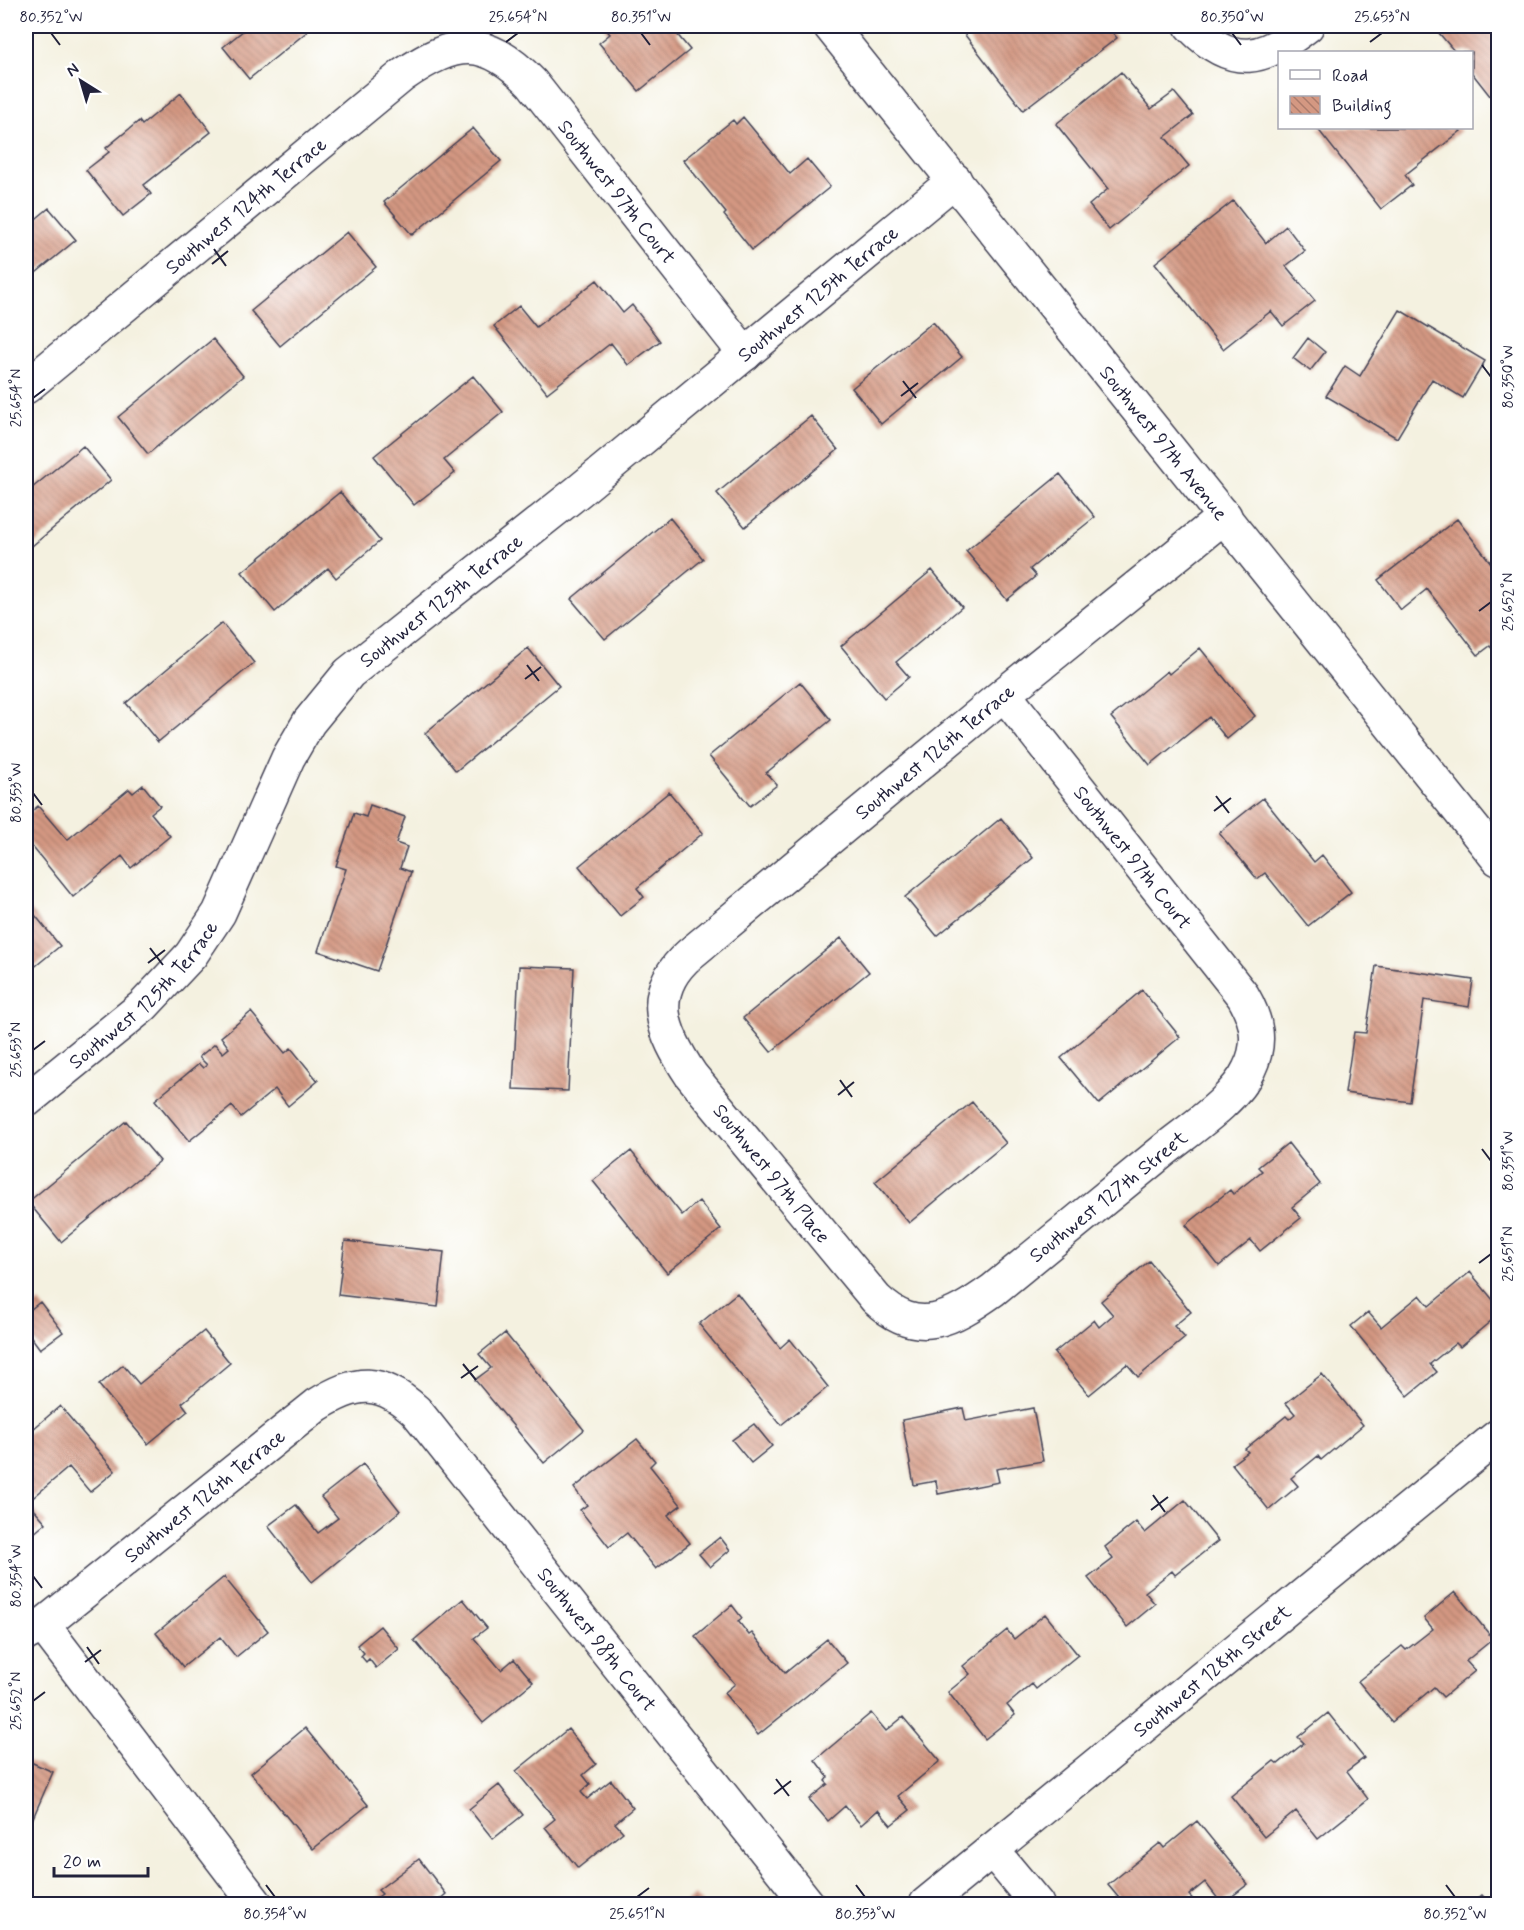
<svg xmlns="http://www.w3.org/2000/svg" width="1524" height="1930" font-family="Mynerve,sans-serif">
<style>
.building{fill:url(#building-back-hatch)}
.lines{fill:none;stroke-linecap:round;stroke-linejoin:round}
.minor-casing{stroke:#424154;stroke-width:36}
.minor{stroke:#fff;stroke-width:33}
.ticks{fill:none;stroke:#22223b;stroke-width:2}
.labels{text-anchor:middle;stroke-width:4.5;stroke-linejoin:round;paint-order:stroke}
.street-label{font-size:20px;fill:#22223b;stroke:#fff}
.neatline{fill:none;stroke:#22223b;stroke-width:2}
.ticks-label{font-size:15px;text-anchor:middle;fill:#22223b}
</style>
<defs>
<pattern id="building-back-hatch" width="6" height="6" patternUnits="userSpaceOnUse" patternTransform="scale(1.5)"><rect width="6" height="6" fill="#d49882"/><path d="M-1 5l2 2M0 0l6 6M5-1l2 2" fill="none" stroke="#ac7c6c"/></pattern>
</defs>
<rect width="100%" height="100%" fill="#fff"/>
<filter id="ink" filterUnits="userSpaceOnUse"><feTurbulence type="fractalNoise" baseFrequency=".0167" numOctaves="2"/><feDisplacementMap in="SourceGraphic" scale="12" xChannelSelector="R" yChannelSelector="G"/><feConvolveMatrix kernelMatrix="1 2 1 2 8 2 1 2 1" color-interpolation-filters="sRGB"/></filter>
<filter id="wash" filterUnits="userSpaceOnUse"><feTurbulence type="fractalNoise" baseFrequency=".008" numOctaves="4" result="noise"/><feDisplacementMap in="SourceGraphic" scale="24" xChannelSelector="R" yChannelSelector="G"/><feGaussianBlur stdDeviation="1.35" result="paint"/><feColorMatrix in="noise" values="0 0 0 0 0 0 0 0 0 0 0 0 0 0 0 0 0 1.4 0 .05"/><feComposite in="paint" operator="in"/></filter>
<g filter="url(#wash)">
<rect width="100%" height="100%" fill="#f4f1e0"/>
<g id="blocks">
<path class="building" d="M 249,26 L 314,26 L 249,79 L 223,47 Z
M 603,26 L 684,26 L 676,33 L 690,50 L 639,91 L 599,43 L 610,34 Z
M 958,26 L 1107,26 L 1117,38 L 1023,110 Z
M 1433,26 L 1498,26 L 1498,89 L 1490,96 L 1472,73 L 1472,52 L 1455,52 Z
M 1121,72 L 1151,109 L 1174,92 L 1193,115 L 1165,137 L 1189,166 L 1109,230 L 1089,205 L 1108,189 L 1056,124 Z
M 181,93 L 211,132 L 144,185 L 151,194 L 123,216 L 86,170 L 109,152 L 106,148 L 139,121 L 142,125 Z
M 743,117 L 790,174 L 807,159 L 830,187 L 752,250 L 724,215 L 726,213 L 683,160 L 733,120 L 736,124 Z
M 473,128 L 501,161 L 412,235 L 384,202 Z
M 1317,128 L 1458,128 L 1461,131 L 1405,175 L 1412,185 L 1381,209 Z
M 1233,201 L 1266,243 L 1286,226 L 1305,251 L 1286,266 L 1315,301 L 1283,326 L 1271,311 L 1223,349 L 1155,263 Z
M 49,208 L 76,240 L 26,281 L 26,227 Z
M 347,232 L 376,267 L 280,346 L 251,311 Z
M 597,280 L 623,313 L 632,305 L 660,341 L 628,365 L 611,343 L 547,393 L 494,326 L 519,306 L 536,327 Z
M 1400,310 L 1485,361 L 1463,398 L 1432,379 L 1397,438 L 1326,396 L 1345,366 L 1360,376 Z
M 933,322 L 962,357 L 881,424 L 852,388 Z
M 1308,338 L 1325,352 L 1310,371 L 1293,358 Z
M 213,339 L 243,376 L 148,454 L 118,417 Z
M 473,376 L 503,412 L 444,460 L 455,473 L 414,505 L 374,456 Z
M 811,416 L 838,450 L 745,527 L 717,493 Z
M 83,446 L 111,480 L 26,551 L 26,493 Z
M 1060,474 L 1095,517 L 1030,569 L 1036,576 L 1007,600 L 966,551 Z
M 340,492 L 380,541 L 336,578 L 328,568 L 275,612 L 242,572 Z
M 670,518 L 703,559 L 605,639 L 571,599 Z
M 1457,519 L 1498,572 L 1498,656 L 1490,646 L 1478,655 L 1427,589 L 1401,610 L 1378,580 Z
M 932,570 L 962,607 L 896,662 L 909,677 L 884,698 L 841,646 Z
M 222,623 L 254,663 L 158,742 L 126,703 Z
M 528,648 L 559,686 L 456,771 L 425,733 Z
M 1200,648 L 1255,716 L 1227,739 L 1209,717 L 1150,765 L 1111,717 L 1167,671 L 1169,674 Z
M 800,682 L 831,720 L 766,773 L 777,785 L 750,806 L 709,756 Z
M 143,785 L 160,806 L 151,813 L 170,836 L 131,868 L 122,856 L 73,897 L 26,839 L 26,816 L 38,806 L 67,840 L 129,789 L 133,793 Z
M 669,792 L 703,833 L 637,888 L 644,897 L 620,916 L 579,866 Z
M 1263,798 L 1314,862 L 1322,855 L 1351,892 L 1308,926 L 1265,873 L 1257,879 L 1219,833 Z
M 370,805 L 405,817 L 396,843 L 407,847 L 400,868 L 411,872 L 377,971 L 318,951 L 346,869 L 336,866 L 354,813 L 366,817 Z
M 1001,818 L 1033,858 L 937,936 L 905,897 Z
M 26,904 L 60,946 L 26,974 Z
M 841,938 L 869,972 L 771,1052 L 743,1018 Z
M 519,966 L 574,968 L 568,1091 L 513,1089 Z
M 1376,966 L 1473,980 L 1469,1007 L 1424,1000 L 1410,1102 L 1345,1093 L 1354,1032 L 1366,1033 Z
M 1142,990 L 1180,1037 L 1099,1104 L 1061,1058 Z
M 251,1012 L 285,1053 L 291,1048 L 318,1081 L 288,1106 L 275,1089 L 241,1117 L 232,1106 L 189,1141 L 155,1100 L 199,1064 L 203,1068 L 207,1065 L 199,1057 L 215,1044 L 223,1053 L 229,1048 L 221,1037 Z
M 972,1102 L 1006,1143 L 909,1223 L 875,1182 Z
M 126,1121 L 160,1161 L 61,1242 L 28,1202 Z
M 1288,1143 L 1320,1184 L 1292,1207 L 1301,1218 L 1260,1251 L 1251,1240 L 1219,1266 L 1186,1225 L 1230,1190 L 1233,1194 L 1262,1171 L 1258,1167 Z
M 631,1151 L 682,1215 L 699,1201 L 721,1229 L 667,1273 L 593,1181 Z
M 345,1241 L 444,1252 L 438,1307 L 338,1295 Z
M 1149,1261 L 1191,1312 L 1174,1326 L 1185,1338 L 1138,1377 L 1127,1364 L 1089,1395 L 1054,1353 L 1094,1320 L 1099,1327 L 1113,1315 L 1101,1301 Z
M 1470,1272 L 1498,1306 L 1498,1315 L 1460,1347 L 1456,1343 L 1430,1364 L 1437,1372 L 1408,1396 L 1351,1326 L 1368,1312 L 1381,1327 L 1420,1295 L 1429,1306 Z
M 737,1293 L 780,1348 L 790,1339 L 828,1387 L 781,1425 L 699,1324 Z
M 40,1302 L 63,1332 L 40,1349 L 26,1330 L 26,1313 Z
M 204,1331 L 230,1363 L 182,1403 L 188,1411 L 148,1444 L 99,1385 L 123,1365 L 139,1384 Z
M 505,1333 L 584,1430 L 544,1463 L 475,1380 L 491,1368 L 479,1354 Z
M 1322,1374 L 1363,1425 L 1321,1460 L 1318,1456 L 1291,1478 L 1298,1486 L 1269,1510 L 1232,1464 L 1248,1452 L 1245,1449 L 1286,1416 L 1289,1419 L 1295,1414 L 1286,1403 Z
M 60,1406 L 115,1471 L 90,1492 L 69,1467 L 28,1502 L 46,1523 L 26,1540 L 26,1435 Z
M 963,1408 L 966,1421 L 1033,1408 L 1043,1461 L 996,1469 L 999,1482 L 938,1494 L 936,1481 L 914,1485 L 902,1420 Z
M 754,1424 L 772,1446 L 751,1463 L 732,1440 Z
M 637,1439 L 655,1461 L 650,1466 L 681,1505 L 668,1515 L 690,1543 L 656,1569 L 627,1533 L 609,1547 L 580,1510 L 587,1505 L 574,1488 Z
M 363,1464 L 400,1511 L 312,1582 L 268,1526 L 296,1505 L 318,1533 L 338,1518 L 321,1497 Z
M 1185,1500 L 1218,1541 L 1175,1575 L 1172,1571 L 1145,1592 L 1155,1604 L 1127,1627 L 1088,1578 L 1113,1559 L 1105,1547 L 1136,1522 L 1145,1533 Z
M 720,1537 L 730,1550 L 710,1567 L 699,1554 Z
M 224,1577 L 268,1631 L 236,1657 L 220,1637 L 183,1667 L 156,1633 Z
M 1455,1592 L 1493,1639 L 1466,1661 L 1475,1671 L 1443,1697 L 1434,1687 L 1392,1722 L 1358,1681 L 1402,1646 L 1406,1650 L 1433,1629 L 1424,1618 Z
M 463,1599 L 487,1628 L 474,1638 L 501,1670 L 514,1659 L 533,1682 L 483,1723 L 414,1640 Z
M 732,1605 L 742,1618 L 738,1621 L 749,1635 L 752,1633 L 785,1673 L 827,1639 L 847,1663 L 758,1735 L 724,1693 L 735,1684 L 695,1636 Z
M 1045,1614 L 1078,1655 L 1036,1689 L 1032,1684 L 1007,1705 L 1015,1715 L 985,1739 L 948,1692 L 970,1674 L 963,1666 L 1007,1630 L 1014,1639 Z
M 380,1626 L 399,1649 L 376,1668 L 369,1659 L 366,1662 L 361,1656 L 364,1653 L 357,1645 Z
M 871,1713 L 886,1731 L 903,1717 L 940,1761 L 898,1796 L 910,1810 L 891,1825 L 878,1810 L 861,1825 L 845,1806 L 828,1821 L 809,1799 L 828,1784 L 825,1781 L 828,1777 L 815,1760 Z
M 1328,1713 L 1364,1758 L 1347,1771 L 1368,1799 L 1318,1839 L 1296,1811 L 1264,1837 L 1231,1796 L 1274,1761 L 1278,1764 L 1304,1743 L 1298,1737 Z
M 305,1728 L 368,1805 L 313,1849 L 251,1773 Z
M 568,1729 L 596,1764 L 583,1775 L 590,1784 L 581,1792 L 587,1799 L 611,1780 L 633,1808 L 615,1823 L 623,1832 L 578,1868 L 545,1827 L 555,1819 L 516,1771 Z
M 26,1760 L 53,1772 L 26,1834 Z
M 499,1785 L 523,1815 L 493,1839 L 469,1809 Z
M 1197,1821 L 1248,1884 L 1222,1904 L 1205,1882 L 1189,1895 L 1197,1904 L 1124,1904 L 1108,1885 L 1160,1843 L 1164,1848 Z
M 419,1859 L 446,1894 L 438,1901 L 441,1904 L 368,1904 L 382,1894 L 378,1890 Z
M 695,1895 L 703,1904 L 683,1904 Z
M 1482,1895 L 1490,1904 L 1470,1904 Z"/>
</g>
</g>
<g filter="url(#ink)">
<use href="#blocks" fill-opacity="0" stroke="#424154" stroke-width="1.5"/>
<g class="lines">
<defs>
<g id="minor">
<path id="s1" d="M 830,26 L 1498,859"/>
<path d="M 1191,26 C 1234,70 1263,60 1307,26"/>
<path id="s2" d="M 26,387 L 403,75 C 456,39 485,35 532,83 L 745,354"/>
<path id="s3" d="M 1004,694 L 1243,996 C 1257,1020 1262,1043 1249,1069 C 1235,1100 1190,1129 1163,1151 C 1107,1197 1050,1243 993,1290 C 952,1319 918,1339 876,1299 L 691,1075 C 663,1033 645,993 690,954 L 1004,694 L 1225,516"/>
<path id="s4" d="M 26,1101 L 143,1006 L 191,955 L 219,913 L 288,758 L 309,722 L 349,673 L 579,491 L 955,180"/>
<path id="s5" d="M 43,1625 L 317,1405 C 357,1380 380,1378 416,1411 L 808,1904"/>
<path d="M 26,1634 L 43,1625 L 256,1904"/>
<path d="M 992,1850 L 1037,1904"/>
<path id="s6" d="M 926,1904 L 1498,1436"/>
</g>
</defs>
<use href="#minor" class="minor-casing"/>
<use href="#minor" class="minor"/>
</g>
</g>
<path class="ticks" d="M 51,33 L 60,45M 641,33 L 650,45M 1232,33 L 1241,45M 506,42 L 518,33M 1370,42 L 1382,33M 214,249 L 226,266M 212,264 L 228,251M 1482,365 L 1491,377M 903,381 L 916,398M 901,396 L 918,383M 33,398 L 45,389M 1479,611 L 1491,602M 527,665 L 539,681M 525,679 L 541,667M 33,793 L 42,805M 1216,796 L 1229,813M 1214,811 L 1231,798M 150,948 L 163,965M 148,963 L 165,950M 33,1050 L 45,1041M 840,1080 L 852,1097M 838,1095 L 854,1082M 1482,1149 L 1491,1161M 1479,1263 L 1491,1254M 463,1364 L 476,1380M 461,1378 L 478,1366M 1153,1495 L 1165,1512M 1151,1510 L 1168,1497M 33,1576 L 42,1588M 87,1647 L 99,1664M 85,1662 L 101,1650M 33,1701 L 45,1692M 776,1779 L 789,1796M 774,1794 L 791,1781M 266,1885 L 275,1897M 856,1885 L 865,1897M 1446,1885 L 1455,1897M 637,1897 L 649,1888"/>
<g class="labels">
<g class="street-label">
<text dy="7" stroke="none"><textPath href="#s2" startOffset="774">Southwest 97th Court</textPath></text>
<text dy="7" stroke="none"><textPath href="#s2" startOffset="285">Southwest 124th Terrace</textPath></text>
<text dy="7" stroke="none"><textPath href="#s4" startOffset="1149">Southwest 125th Terrace</textPath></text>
<text dy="7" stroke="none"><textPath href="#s1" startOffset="534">Southwest 97th Avenue</textPath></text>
<text dy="7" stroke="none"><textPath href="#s4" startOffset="663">Southwest 125th Terrace</textPath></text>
<text dy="7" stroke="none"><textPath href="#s3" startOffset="1677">Southwest 126th Terrace</textPath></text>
<text dy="7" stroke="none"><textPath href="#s3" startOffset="208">Southwest 97th Court</textPath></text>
<text dy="7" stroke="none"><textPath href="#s4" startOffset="159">Southwest 125th Terrace</textPath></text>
<text transform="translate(772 1173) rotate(51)" y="7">Southwest 97th Place</text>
<text transform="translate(1108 1196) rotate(-39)" y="7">Southwest 127th Street</text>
<text dy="7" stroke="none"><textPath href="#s5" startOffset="207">Southwest 126th Terrace</textPath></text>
<text dy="7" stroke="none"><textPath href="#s5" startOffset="753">Southwest 98th Court</textPath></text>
<text dy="7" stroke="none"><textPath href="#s6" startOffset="369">Southwest 128th Street</textPath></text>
</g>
</g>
<rect width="1524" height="1930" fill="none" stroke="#fff" stroke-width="66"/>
<rect x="1278" y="51" width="195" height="78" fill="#ffffff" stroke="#a7a7b1" stroke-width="1.5"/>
<rect x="1290" y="70" width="30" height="9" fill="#ffffff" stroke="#a7a7b1" stroke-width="1.5"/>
<text x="1332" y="81" font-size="18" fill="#22223b">Road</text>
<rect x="1290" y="96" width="30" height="18" fill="url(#building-back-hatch)" stroke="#a7a7b1" stroke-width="1.5"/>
<text x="1332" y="111" font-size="18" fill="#22223b">Building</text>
<g transform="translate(81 81) rotate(323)" stroke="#ffffff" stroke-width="4.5" paint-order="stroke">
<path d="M0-4.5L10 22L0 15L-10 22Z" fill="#22223b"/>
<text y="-9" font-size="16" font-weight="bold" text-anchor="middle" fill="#22223b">N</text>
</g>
<path d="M54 1867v9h94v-9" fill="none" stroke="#22223b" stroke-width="3"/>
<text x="63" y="1867" font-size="18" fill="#22223b" stroke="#ffffff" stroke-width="4.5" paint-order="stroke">20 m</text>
<rect x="33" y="33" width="1458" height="1864" class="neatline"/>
<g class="ticks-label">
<text x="51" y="22">80.352°W</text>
<text x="518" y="22">25.654°N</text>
<text x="641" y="22">80.351°W</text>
<text x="1232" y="22">80.350°W</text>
<text x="1382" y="22">25.653°N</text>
<text transform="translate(1508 377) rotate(-90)" y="5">80.350°W</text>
<text transform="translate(16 398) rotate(-90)" y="5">25.654°N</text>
<text transform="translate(1508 602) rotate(-90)" y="5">25.652°N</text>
<text transform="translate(16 793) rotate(-90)" y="5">80.353°W</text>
<text transform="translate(16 1050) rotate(-90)" y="5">25.653°N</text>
<text transform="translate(1508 1161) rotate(-90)" y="5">80.351°W</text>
<text transform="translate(1508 1254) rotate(-90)" y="5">25.651°N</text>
<text transform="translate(16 1576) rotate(-90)" y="5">80.354°W</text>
<text transform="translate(16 1701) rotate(-90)" y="5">25.652°N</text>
<text x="275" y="1919">80.354°W</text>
<text x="637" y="1919">25.651°N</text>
<text x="865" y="1919">80.353°W</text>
<text x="1455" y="1919">80.352°W</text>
</g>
</svg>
